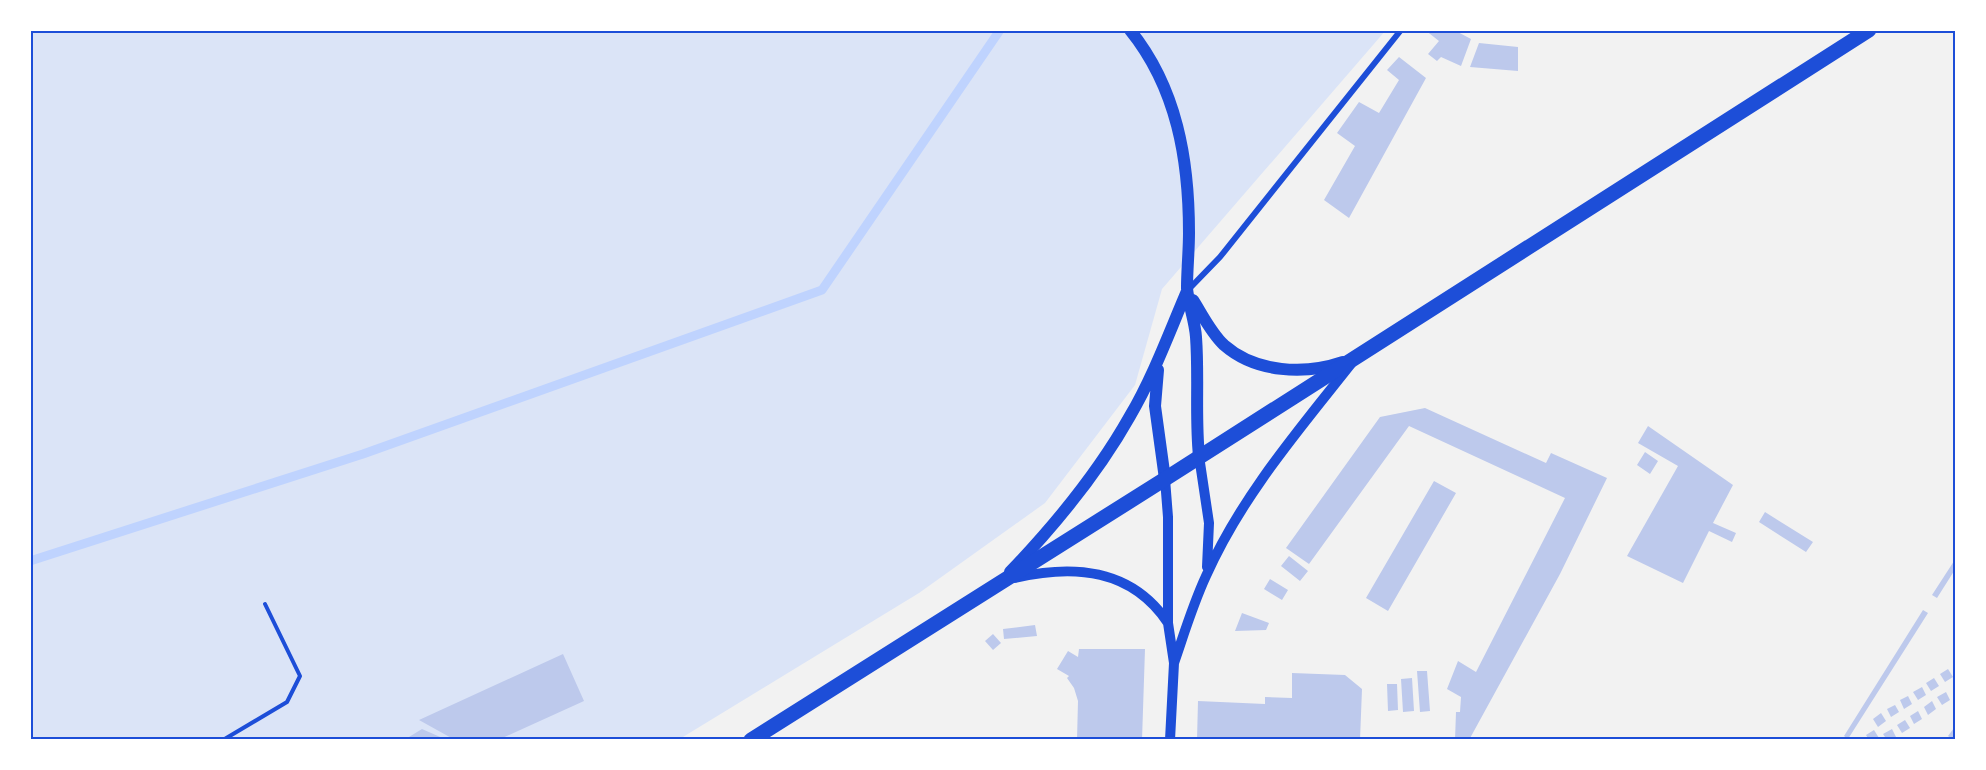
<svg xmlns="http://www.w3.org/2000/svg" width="1986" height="770" font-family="Arial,sans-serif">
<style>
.green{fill:#dbe4f7}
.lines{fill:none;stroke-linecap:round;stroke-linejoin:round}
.stream{stroke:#bfd3fe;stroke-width:9}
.building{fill:#bdc9ec}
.path{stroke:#1d4ed8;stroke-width:4}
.minor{stroke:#1d4ed8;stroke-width:6}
.tertiary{stroke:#1d4ed8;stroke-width:10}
.secondary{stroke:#1d4ed8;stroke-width:12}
.primary{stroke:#1d4ed8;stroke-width:15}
.neatline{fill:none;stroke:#1d4ed8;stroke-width:2}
</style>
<rect width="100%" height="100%" fill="#f2f2f2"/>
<path class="green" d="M 30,30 L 1386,30 L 1162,289 L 1135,385 L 1045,503 L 919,593 L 678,740 L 30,740 Z"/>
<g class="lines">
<path class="stream" d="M 30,561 L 363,454 L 822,290 L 1000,30"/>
</g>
<path class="building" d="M 1425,30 L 1454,30 L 1471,39 L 1461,66 L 1441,57 L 1437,61 L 1428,54 L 1439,41 Z
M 1479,43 L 1518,47 L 1518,71 L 1470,67 Z
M 1399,57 L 1426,78 L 1349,218 L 1324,200 L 1355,146 L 1337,133 L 1359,102 L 1379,113 L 1399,80 L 1387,70 Z
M 1425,408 L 1546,463 L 1551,453 L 1607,478 L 1560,574 L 1469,740 L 1455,740 L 1456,712 L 1460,712 L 1461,697 L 1447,689 L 1458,661 L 1476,672 L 1565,498 L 1409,426 L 1309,564 L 1286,548 L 1380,417 Z
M 1648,426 L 1733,485 L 1713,523 L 1736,533 L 1732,542 L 1709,531 L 1683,583 L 1627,556 L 1678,466 L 1638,443 Z
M 1645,452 L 1658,461 L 1650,474 L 1637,465 Z
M 1434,481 L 1456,493 L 1388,611 L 1366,598 Z
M 1765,512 L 1813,542 L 1806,552 L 1759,522 Z
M 1289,556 L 1308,571 L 1300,581 L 1281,566 Z
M 1956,558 L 1956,568 L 1937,598 L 1932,595 Z
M 1270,579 L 1288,590 L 1282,600 L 1264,589 Z
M 1923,610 L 1928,613 L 1848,739 L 1844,736 Z
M 1242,613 L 1269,623 L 1266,630 L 1235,631 Z
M 1035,625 L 1037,636 L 1004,639 L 1003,629 Z
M 993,634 L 1001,643 L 993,650 L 985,641 Z
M 1079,649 L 1145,649 L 1142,740 L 1077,740 L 1078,701 L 1074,688 L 1067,678 L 1069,676 L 1057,669 L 1068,651 L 1078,657 Z
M 563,654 L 584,701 L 498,740 L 455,740 L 419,720 Z
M 1948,669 L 1953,677 L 1945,682 L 1940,674 Z
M 1417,671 L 1427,671 L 1430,711 L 1420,712 Z
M 1292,673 L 1345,675 L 1362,689 L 1360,740 L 1197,740 L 1198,701 L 1265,704 L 1265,697 L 1292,698 Z
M 1412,678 L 1414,711 L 1403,712 L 1401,679 Z
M 1934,678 L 1939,686 L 1931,691 L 1926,683 Z
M 1387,684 L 1397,684 L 1398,710 L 1388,711 Z
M 1922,687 L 1926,695 L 1918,700 L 1913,692 Z
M 1946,692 L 1950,700 L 1942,705 L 1937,697 Z
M 1908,696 L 1912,704 L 1904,709 L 1900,700 Z
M 1932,701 L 1936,709 L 1928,715 L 1924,707 Z
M 1895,705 L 1899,712 L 1891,717 L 1887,709 Z
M 1918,711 L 1922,719 L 1914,724 L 1910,716 Z
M 1881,713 L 1886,721 L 1878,727 L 1873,719 Z
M 1905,720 L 1910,728 L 1902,733 L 1897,725 Z
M 1954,728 L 1956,730 L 1956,739 L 1953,740 L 1948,736 Z
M 422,729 L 447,740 L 404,740 Z
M 1892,729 L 1896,737 L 1891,740 L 1887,740 L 1883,734 Z
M 1874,730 L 1879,738 L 1869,740 L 1866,735 Z"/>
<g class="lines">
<path class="path" d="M 223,740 L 287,702 L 300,676 L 265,604"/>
<path class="minor" d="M 1189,289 L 1220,257 L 1401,30"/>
<path class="tertiary" d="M 1199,456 L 1209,523 L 1207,567
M 1165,479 L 1168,517 L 1168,623 L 1174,663 L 1170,740
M 1015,578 C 1075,564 1132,569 1168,623
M 1174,663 C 1184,634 1193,604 1206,576 C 1241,497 1298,431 1351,364"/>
<path class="secondary" d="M 1130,30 C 1177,88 1189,160 1189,233 C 1189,251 1187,270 1187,288 C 1188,303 1195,321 1196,337 C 1199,377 1195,417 1199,456
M 1193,300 C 1202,314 1211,333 1224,345 C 1256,373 1305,375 1343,362
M 1158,370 L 1155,406 L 1165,479
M 1010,572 C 1055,525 1098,473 1130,416 C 1153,377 1169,333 1187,291"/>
<path class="primary" d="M 751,740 L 1165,479 L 1869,30"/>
</g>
<rect width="1986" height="770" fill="none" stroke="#ffffff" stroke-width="63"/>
<rect x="32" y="32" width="1922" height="706" class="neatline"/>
</svg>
